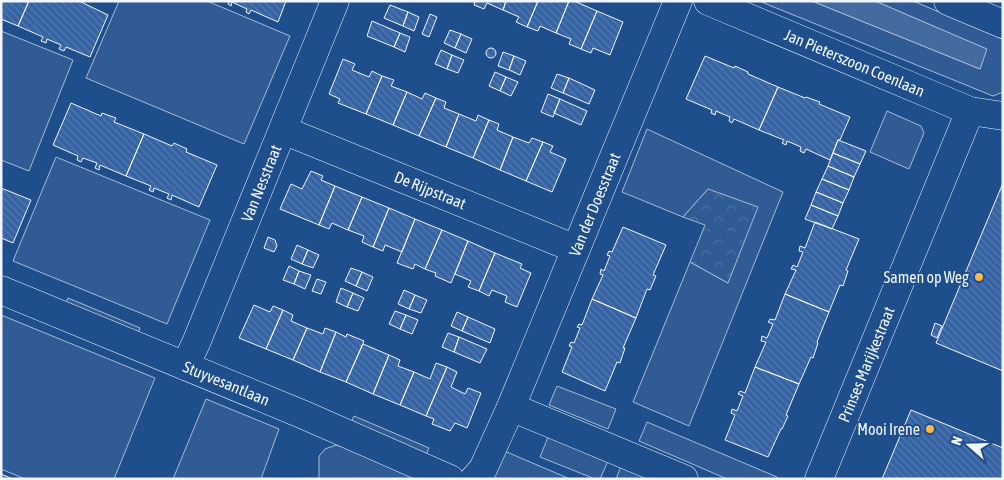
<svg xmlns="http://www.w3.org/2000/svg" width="1004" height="480" font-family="'Asap Condensed',sans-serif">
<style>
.built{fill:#305b95;stroke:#a8bbd7}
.park{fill:url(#park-crowns);stroke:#a8bbd7}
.water{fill:#446ba0;stroke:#a8bbd7}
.building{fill:url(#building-back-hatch);stroke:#f2f6ff}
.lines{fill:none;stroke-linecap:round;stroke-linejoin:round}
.minor-casing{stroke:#f2f6ff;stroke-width:29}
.minor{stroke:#1f4e8c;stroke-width:28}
.poi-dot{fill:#ffb74d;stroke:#1f4e8c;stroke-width:2}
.labels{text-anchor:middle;stroke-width:4;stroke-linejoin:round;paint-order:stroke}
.street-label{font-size:16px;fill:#f2f6ff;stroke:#1f4e8c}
.poi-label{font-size:16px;fill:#f2f6ff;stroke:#1f4e8c;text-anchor:end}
</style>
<defs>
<pattern id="park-crowns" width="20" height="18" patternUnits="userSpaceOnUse" patternTransform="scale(1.25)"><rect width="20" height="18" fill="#305b95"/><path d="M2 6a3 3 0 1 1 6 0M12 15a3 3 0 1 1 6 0" fill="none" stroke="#4e73a5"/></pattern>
<pattern id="building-back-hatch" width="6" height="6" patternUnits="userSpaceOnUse" patternTransform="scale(1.25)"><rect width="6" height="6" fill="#3563a3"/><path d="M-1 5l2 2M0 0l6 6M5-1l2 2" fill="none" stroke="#537ab1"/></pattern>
</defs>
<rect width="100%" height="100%" fill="#1f4e8c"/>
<path class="built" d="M 119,1 L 207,1 L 290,36 L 244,144 L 86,78 Z
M 759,1 L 812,1 L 980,69 L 986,49 L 875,1 L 913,1 L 1003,39 L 1003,92 L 993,96 Z
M 1,31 L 73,60 L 29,171 L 1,160 Z
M 887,111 L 921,126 L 924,133 L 909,169 L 870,152 Z
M 647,129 L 783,192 L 689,426 L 633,402 L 690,262 L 728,283 L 708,189 L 683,217 L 622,192 Z
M 56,157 L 210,220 L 167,324 L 13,261 Z
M 68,298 L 140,328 L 136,338 L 64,307 Z
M 1,315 L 155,378 L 114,479 L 25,479 L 1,469 Z
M 557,386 L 616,409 L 608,429 L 549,405 Z
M 206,399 L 279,429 L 261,479 L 173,479 Z
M 354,416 L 429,448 L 425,457 L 350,425 Z
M 647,422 L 777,477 L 777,479 L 727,479 L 639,441 Z
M 548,437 L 608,461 L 600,479 L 595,479 L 540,457 Z
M 336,445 L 358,451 L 423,479 L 319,479 L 319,456 L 325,449 Z
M 502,450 L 570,479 L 491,479 Z
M 621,466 L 652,479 L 616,479 Z"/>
<path class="park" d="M 708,189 L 758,207 L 728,283 L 690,262 L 705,225 L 683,217 Z"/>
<path class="water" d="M 812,1 L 875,1 L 987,49 L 980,69 Z"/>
<path class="building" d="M 1,1 L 29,1 L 18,26 L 1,19 Z
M 29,1 L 79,1 L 108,15 L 90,57 L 66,47 L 64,51 L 59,49 L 61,45 L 47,39 L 46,43 L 41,41 L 43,37 L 18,26 Z
M 229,1 L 286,1 L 278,22 L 251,10 L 249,14 L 246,12 L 247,9 L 232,2 L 231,6 L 228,4 Z
M 475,1 L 506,1 L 503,10 L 487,3 L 484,9 L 474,5 Z
M 506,1 L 538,1 L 527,27 L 516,22 L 519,17 L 503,10 Z
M 538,1 L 569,1 L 556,33 L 540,26 L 538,31 L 527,27 Z
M 569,1 L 574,1 L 597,11 L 581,49 L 569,44 L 571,39 L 556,33 Z
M 390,5 L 408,12 L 403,26 L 384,18 Z
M 597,11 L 623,22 L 610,55 L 593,48 L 591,53 L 581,49 Z
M 408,12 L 419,17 L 414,31 L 403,26 Z
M 430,14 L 437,17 L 429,37 L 422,34 Z
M 372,21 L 400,33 L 394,47 L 367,36 Z
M 450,30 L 461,34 L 455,48 L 444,43 Z
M 400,33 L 410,37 L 405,52 L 394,47 Z
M 461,34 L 472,39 L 466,53 L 455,48 Z
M486 53a5 5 0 1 1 10 0a5 5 0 1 1-10 0Z
M 441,50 L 452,55 L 447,69 L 435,64 Z
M 503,52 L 514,56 L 509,70 L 498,66 Z
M 452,55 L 464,60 L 458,73 L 447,69 Z
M 514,56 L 526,61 L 520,75 L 509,70 Z
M 705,56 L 734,68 L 735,66 L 748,72 L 748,74 L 778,87 L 759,130 L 734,119 L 732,123 L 729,121 L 730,117 L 716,111 L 715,115 L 711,113 L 712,110 L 686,99 Z
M 343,59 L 355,64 L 352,70 L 369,77 L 372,71 L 382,76 L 366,114 L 338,103 L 340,99 L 329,94 Z
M 495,72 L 506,77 L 500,91 L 489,86 Z
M 557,74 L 569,78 L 563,93 L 551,88 Z
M 382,76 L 394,80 L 391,86 L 407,92 L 393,125 L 366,114 Z
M 506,77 L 518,82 L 511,96 L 500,91 Z
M 569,78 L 595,90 L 589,104 L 563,93 Z
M 778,87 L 805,98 L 806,97 L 820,102 L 819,104 L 850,117 L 840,140 L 838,140 L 830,160 L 806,149 L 804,153 L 800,151 L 801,147 L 787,141 L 786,145 L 782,143 L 784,140 L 759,130 Z
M 407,92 L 422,99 L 425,93 L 436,98 L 419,136 L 393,125 Z
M 548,94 L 560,99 L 553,117 L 541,112 Z
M 436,98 L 446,102 L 444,108 L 459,114 L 446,147 L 419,136 Z
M 560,99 L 587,111 L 581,125 L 554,113 Z
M 71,103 L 101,116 L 102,113 L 116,118 L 114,122 L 144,134 L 126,176 L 100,165 L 99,170 L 95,168 L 97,163 L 83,158 L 81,162 L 77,160 L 78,156 L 53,145 Z
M 459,114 L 476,121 L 478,115 L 489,120 L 473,158 L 446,147 Z
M 489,120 L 499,124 L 497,130 L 513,137 L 500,170 L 473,158 Z
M 144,134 L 172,146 L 174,143 L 187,149 L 186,152 L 217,165 L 199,207 L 172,195 L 171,200 L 167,198 L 169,194 L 154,188 L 153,192 L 149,190 L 151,186 L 126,176 Z
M 513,137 L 529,143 L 532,138 L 543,142 L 526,181 L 500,170 Z
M 838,140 L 866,151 L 860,164 L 833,153 Z
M 543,142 L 553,146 L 550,152 L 566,159 L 552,192 L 526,181 Z
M 833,153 L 860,164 L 854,177 L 828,166 Z
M 828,166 L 854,177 L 849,190 L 822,179 Z
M 311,171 L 323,176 L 321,180 L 335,186 L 319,225 L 280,209 L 291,184 L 302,189 Z
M 822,179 L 849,190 L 843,203 L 816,192 Z
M 1003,183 L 1003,371 L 936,343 Z
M 335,186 L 362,197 L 348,230 L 332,223 L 329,229 L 319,225 Z
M 1,188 L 31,200 L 13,243 L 1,238 Z
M 816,192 L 843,203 L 838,216 L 811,205 Z
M 362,197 L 389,208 L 373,247 L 362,242 L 364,236 L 348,230 Z
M 811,205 L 838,216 L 832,229 L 805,219 Z
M 389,208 L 415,219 L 402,252 L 385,245 L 383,251 L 373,247 Z
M 415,219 L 442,230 L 425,269 L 415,264 L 413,269 L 397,263 Z
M 815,222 L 859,239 L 846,270 L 848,271 L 843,286 L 840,285 L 829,312 L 785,294 L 796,270 L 791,269 L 793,265 L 797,267 L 803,252 L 799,251 L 800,246 L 805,248 Z
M 623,227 L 666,245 L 653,275 L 656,276 L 650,290 L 647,289 L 636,318 L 592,299 L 603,275 L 600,274 L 601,269 L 604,271 L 610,256 L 607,255 L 609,251 L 612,252 Z
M 442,230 L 468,241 L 451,283 L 435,276 L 436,273 L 425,269 Z
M 268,237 L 275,240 L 277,246 L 274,252 L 264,248 Z
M 468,241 L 495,253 L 479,291 L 468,287 L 471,281 L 455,274 Z
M 297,245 L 308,250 L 302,264 L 291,259 Z
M 308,250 L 319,255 L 313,268 L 302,264 Z
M 495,253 L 522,264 L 520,268 L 531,273 L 517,307 L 505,302 L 507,296 L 492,290 L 489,296 L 479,291 Z
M 289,266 L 299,271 L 294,284 L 283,280 Z
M 351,268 L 362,272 L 356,286 L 345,281 Z
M 299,271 L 311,275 L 305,289 L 294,284 Z
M 362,272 L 373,277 L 367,291 L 356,286 Z
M 317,279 L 326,282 L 321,294 L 312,291 Z
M 341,288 L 353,293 L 347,307 L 336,302 Z
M 404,290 L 415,295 L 409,309 L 398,304 Z
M 353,293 L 364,298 L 358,311 L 347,307 Z
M 785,294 L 829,312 L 817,342 L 818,343 L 813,358 L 811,357 L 799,384 L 755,367 L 766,342 L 761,341 L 762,336 L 767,338 L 773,324 L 768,322 L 770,319 L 775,320 Z
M 415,295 L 427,300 L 421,313 L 409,309 Z
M 592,299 L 636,318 L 623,348 L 625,348 L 620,363 L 617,362 L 605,391 L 562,372 L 572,347 L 569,346 L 571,342 L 574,343 L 580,328 L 577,327 L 579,324 L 582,325 Z
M 254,305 L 270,312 L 273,306 L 283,310 L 266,349 L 239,338 Z
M 283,310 L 293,315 L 291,321 L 307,328 L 293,360 L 266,349 Z
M 395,311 L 406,315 L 400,329 L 389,324 Z
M 457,312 L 468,317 L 462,331 L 451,326 Z
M 406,315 L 418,320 L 412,334 L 400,329 Z
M 468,317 L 495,329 L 490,343 L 462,331 Z
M 935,323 L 942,326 L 937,338 L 931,335 Z
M 307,328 L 323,334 L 325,328 L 336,332 L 320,372 L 293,360 Z
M 336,332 L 346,337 L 347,334 L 364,341 L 346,382 L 320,372 Z
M 448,333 L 459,337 L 454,352 L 442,347 Z
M 459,337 L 487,349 L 480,363 L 454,352 Z
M 363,344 L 389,355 L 373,394 L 346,382 Z
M 389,355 L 400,360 L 398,366 L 414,372 L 400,405 L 373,394 Z
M 436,363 L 447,367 L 426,416 L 400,405 L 414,372 L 430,379 Z
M 447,367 L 457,372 L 451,387 L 465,394 L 468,388 L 481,393 L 467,428 L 455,423 L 450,431 L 432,424 L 434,419 L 426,416 Z
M 755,367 L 799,384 L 786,415 L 788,416 L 782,429 L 781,429 L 768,457 L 725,440 L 735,415 L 731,413 L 732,409 L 737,411 L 743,396 L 738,394 L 740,391 L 745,393 Z
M 911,410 L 1003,448 L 1003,479 L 882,479 Z
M 1,474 L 8,477 L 13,479 L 1,479 Z"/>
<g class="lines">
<defs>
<g id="minor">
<path id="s1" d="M 708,1 L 970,111 L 1003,116"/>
<path d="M 948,1 L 1003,24"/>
<path id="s2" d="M 283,130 L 576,249"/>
<path id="s3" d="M 1,290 L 304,415 L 450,479"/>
<path id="s4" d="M 185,366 L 196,343 L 335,1"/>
<path id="s5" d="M 511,407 L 678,1"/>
<path d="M 474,479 L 483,469 L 511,407 L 684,479"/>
<path id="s6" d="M 819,479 L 970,111"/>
</g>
</defs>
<use href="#minor" class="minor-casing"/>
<use href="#minor" class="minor"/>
</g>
<g class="poi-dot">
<circle cx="979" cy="277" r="5"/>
<circle cx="930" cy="429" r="5"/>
</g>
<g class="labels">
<g class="street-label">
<text dy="6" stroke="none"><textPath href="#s1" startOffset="159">Jan Pieterszoon Coenlaan</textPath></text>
<text dy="6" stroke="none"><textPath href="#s4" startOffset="198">Van Nesstraat</textPath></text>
<text dy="6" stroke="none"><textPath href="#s2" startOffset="159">De Rijpstraat</textPath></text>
<text dy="6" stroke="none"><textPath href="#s5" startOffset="219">Van der Doesstraat</textPath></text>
<text dy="6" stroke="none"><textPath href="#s6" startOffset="124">Prinses Marijkestraat</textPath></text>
<text dy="6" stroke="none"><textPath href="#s3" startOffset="244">Stuyvesantlaan</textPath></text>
</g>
<g class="poi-label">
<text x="969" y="283">Samen op Weg</text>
<text x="920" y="435">Mooi Irene</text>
</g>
</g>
<rect width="1004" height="480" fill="none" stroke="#f2f6ff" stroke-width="5"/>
<g transform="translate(969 445) rotate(290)" stroke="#1f4e8c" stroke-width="4" paint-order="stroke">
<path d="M0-4L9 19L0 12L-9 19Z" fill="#f2f6ff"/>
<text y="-8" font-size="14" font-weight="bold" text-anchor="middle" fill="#f2f6ff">N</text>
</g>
</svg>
